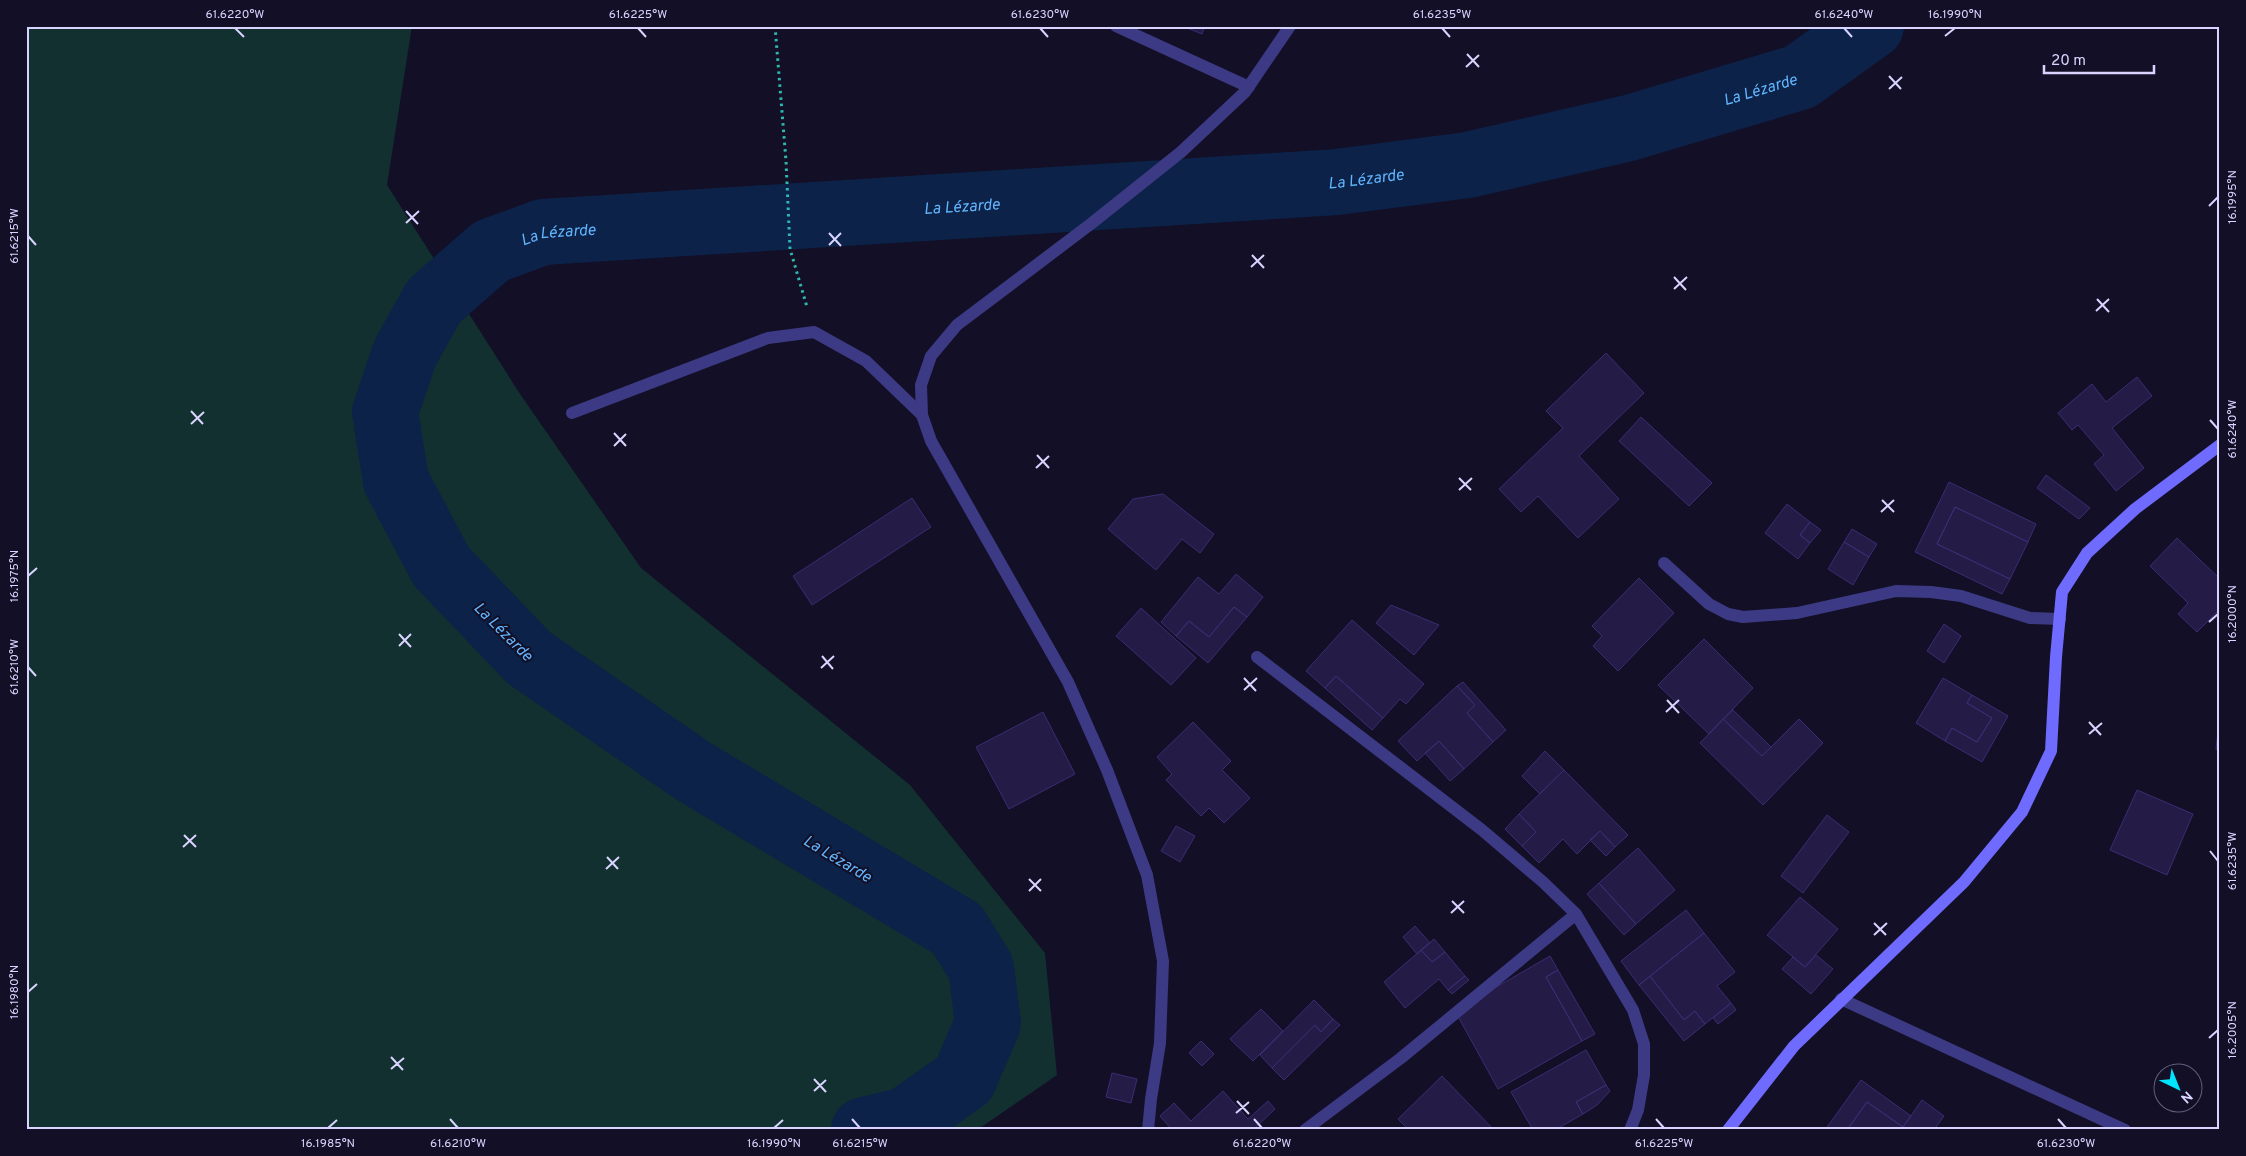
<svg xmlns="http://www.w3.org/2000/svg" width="2246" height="1156" font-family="Overpass,sans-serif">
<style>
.green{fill:#12302f}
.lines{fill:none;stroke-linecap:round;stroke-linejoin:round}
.river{stroke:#0c2248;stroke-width:66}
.building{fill:#241b47;stroke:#3b2d73}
.path{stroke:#2fb8b0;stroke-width:3;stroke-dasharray:2.5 4;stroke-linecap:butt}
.service{stroke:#3d3a85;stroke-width:12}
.minor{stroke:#3d3a85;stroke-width:12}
.secondary{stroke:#6f6bff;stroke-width:12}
.ticks{fill:none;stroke:#d9d4ff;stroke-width:2}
.labels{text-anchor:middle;stroke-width:4;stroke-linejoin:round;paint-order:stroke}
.water-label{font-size:16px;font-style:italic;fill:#62b6ff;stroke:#130f26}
.neatline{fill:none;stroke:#d9d4ff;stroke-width:2}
.ticks-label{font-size:12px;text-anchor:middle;fill:#d9d4ff}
</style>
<rect width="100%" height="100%" fill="#130f26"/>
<path class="green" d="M 26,26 L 412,26 L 387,185 L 520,394 L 641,568 L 910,785 L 1045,953 L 1057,1075 L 977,1130 L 26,1130 Z"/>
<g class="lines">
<path class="river" id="s1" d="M 864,1130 L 906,1120 L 964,1079 L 988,1023 L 981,968 L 957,929 L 693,771 L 529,658 L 441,566 L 396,481 L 385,412 L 405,353 L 434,301 L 491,251 L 543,232 L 1337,182 L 1468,165 L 1629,128 L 1800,77 L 1871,26"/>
</g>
<path class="building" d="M 1182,26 L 1205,26 L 1202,34 Z
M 1606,353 L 1644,393 L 1579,456 L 1619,499 L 1578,538 L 1538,496 L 1521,512 L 1499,489 L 1563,428 L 1546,411 Z
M 2137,377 L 2152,396 L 2112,428 L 2144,468 L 2116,491 L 2094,464 L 2104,455 L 2078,425 L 2072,430 L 2058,413 L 2092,384 L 2106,402 Z
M 1641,417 L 1712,483 L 1689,506 L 1619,441 Z
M 2046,475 L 2090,508 L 2079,519 L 2037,488 Z
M 1949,482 L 2036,524 L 2028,542 L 1955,507 L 1937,544 L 2010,579 L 2002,594 L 1915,552 Z
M 1163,494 L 1214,534 L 1200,553 L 1182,539 L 1156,570 L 1108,529 L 1133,499 Z
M 912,498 L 931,527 L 812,605 L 793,576 Z
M 1787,504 L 1810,522 L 1800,535 L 1810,543 L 1798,559 L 1765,533 Z
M 1955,507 L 2028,542 L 2010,579 L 1937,544 Z
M 1810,522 L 1821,530 L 1810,543 L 1800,535 Z
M 1852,529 L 1877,544 L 1869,557 L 1844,542 Z
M 2177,538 L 2220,579 L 2220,609 L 2197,632 L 2178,614 L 2188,603 L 2150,566 Z
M 1844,542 L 1869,557 L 1853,585 L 1828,569 Z
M 1236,574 L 1263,597 L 1247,617 L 1234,607 L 1209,637 L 1189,621 L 1176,636 L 1161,622 L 1198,577 L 1219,594 Z
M 1639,578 L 1674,613 L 1618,671 L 1593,646 L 1602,636 L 1592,626 Z
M 1391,605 L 1439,625 L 1414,655 L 1376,623 Z
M 1234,607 L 1247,617 L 1208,663 L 1176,636 L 1189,621 L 1209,637 Z
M 1141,608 L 1196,658 L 1171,685 L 1116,636 Z
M 1352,620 L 1424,684 L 1406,704 L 1400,699 L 1383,718 L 1336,676 L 1325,688 L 1306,671 Z
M 1944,624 L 1961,636 L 1944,663 L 1927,651 Z
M 1704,639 L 1753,688 L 1709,734 L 1658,685 Z
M 1336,676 L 1383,718 L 1372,730 L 1325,688 Z
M 1943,678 L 1972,695 L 1967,703 L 1992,718 L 1977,742 L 1952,728 L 1945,741 L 1916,723 Z
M 1463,682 L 1506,730 L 1493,742 L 1467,713 L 1475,705 L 1457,686 Z
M 1457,686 L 1475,705 L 1467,713 L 1493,742 L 1464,769 L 1439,741 L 1417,761 L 1398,741 Z
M 1972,695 L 2008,716 L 1982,762 L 1945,741 L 1952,728 L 1977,742 L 1992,718 L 1967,703 Z
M 1733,710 L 1771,747 L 1762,756 L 1723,719 Z
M 1043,712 L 1075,774 L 1009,809 L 976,747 Z
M 1723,719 L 1762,756 L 1799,719 L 1823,743 L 1763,805 L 1700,743 Z
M 1193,722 L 1231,761 L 1222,770 L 1250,798 L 1224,823 L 1209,808 L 1201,816 L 1166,780 L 1172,774 L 1157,757 Z
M 2219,723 L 2220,723 L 2220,750 L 2216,749 Z
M 1439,741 L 1464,769 L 1450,781 L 1425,753 Z
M 1545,751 L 1564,770 L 1540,794 L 1522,776 Z
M 1564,770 L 1628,835 L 1615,847 L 1600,831 L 1577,854 L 1563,839 L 1539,863 L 1522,846 L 1536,832 L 1519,814 Z
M 2137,790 L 2193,814 L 2167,875 L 2110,850 Z
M 1519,814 L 1536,832 L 1522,846 L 1505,829 Z
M 1827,815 L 1849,832 L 1803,893 L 1781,876 Z
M 1176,826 L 1195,836 L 1180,862 L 1161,851 Z
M 1600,831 L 1615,847 L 1606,856 L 1590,840 Z
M 1638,848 L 1675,890 L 1636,924 L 1599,883 Z
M 1599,883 L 1636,924 L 1624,935 L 1587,894 Z
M 1800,897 L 1838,929 L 1805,967 L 1767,935 Z
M 1686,910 L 1704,933 L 1639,985 L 1621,961 Z
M 1415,926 L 1430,943 L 1417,954 L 1403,937 Z
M 1704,933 L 1735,972 L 1717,986 L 1731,1003 L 1705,1024 L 1695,1011 L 1684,1020 L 1650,976 Z
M 1434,939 L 1445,952 L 1432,962 L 1421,950 Z
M 1421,950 L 1432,962 L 1445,952 L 1465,976 L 1448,990 L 1439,979 L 1405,1008 L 1384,982 Z
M 1816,955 L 1833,969 L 1811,994 L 1782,969 L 1793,957 L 1805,967 Z
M 1550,956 L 1558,970 L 1546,977 L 1582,1041 L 1498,1089 L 1455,1011 Z
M 1558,970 L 1595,1034 L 1582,1041 L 1546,977 Z
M 1465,976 L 1469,980 L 1452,994 L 1448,990 Z
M 1650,976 L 1684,1020 L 1695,1011 L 1705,1024 L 1684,1041 L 1639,985 Z
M 1314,1000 L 1333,1019 L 1321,1032 L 1315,1025 L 1272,1068 L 1260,1055 Z
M 1731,1003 L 1736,1010 L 1718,1024 L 1713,1018 Z
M 1261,1009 L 1283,1031 L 1253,1061 L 1230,1039 Z
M 1333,1019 L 1340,1025 L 1284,1080 L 1272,1068 L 1315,1025 L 1321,1032 Z
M 1201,1041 L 1214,1054 L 1202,1066 L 1189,1053 Z
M 1586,1050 L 1606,1085 L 1576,1102 L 1583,1114 L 1555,1130 L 1533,1130 L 1511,1092 Z
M 1112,1073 L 1137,1079 L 1131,1103 L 1106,1097 Z
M 1442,1076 L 1494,1130 L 1409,1130 L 1398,1119 Z
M 1861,1080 L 1911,1116 L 1903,1127 L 1867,1102 L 1847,1130 L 1825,1130 Z
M 1606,1085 L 1610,1091 L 1597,1105 L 1583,1114 L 1576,1102 Z
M 1223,1091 L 1248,1119 L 1268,1101 L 1275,1109 L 1253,1130 L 1238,1128 L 1237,1130 L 1172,1130 L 1160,1116 L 1174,1103 L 1191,1121 Z
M 1922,1100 L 1944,1116 L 1934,1130 L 1847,1130 L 1867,1102 L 1903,1127 Z"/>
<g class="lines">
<path class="path" d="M 775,26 L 786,161 L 790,249 L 807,307"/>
<path class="service" d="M 572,413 L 768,338 L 814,332 L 866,361 L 922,415"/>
<path class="minor" d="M 1116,26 L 1249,87
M 1664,563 L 1709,604 L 1728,614 L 1743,617 L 1797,613 L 1896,591 L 1931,592 L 1961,596 L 2030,618 L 2060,619
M 1257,657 L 1482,830 L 1543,882 L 1576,914 L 1633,1010 L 1644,1044 L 1644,1075 L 1638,1110 L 1630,1130
M 1841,999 L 2125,1130
M 1148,1130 L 1151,1099 L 1160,1043 L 1163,961 L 1147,875 L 1107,770 L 1068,682 L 931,441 L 922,415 L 921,385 L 931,356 L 957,325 L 1092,223 L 1181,152 L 1245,92 L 1290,26
M 1305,1130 L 1401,1058 L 1576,914"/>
<path class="secondary" d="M 1728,1130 L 1794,1046 L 1964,882 L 2022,812 L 2051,751 L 2056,657 L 2062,592 L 2087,553 L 2135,509 L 2220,445"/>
</g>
<path class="ticks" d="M 235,28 L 244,37M 638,28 L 646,37M 1040,28 L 1048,37M 1442,28 L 1450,37M 1844,28 L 1852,37M 1945,36 L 1955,28M 1467,54 L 1479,67M 1466,67 L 1479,55M 1889,76 L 1901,89M 1889,89 L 1902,77M 2209,206 L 2218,197M 406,211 L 418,224M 406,223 L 419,211M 829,233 L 841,246M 28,236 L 36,245M 829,245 L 841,233M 1252,255 L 1264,268M 1251,267 L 1264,255M 1674,277 L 1686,290M 1674,289 L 1687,277M 2097,299 L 2109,312M 2096,311 L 2109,299M 191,411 L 203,424M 2210,420 L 2218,429M 191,424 L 204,412M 614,433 L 626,446M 614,446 L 626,434M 1037,455 L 1049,468M 1036,468 L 1049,456M 1459,478 L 1471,490M 1459,490 L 1472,478M 1882,500 L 1894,512M 1881,512 L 1894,500M 28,576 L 37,568M 2209,622 L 2218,614M 399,634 L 411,647M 399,646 L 411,634M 822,656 L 833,669M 28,667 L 36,676M 821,668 L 834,656M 1244,678 L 1256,691M 1244,690 L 1257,678M 1667,700 L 1679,713M 1666,712 L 1679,700M 2089,722 L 2101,735M 2089,734 L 2102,723M 184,835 L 196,847M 183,847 L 196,835M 2210,851 L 2218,861M 607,857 L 618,869M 606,869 L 619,857M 1029,879 L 1041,891M 1029,891 L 1041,879M 1452,901 L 1464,913M 1451,913 L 1464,901M 1874,923 L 1886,935M 1874,935 L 1887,923M 28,992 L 37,984M 2209,1038 L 2218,1030M 391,1057 L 403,1070M 391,1069 L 404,1058M 814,1079 L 826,1092M 814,1091 L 826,1080M 1237,1101 L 1249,1114M 1236,1113 L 1249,1102M 450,1119 L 458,1128M 852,1119 L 860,1128M 1254,1119 L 1262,1128M 1656,1119 L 1664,1128M 2058,1119 L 2066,1128M 328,1128 L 337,1120M 774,1128 L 783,1120"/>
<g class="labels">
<g class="water-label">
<text dy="6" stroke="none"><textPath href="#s1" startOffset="2559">La Lézarde</textPath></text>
<text dy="6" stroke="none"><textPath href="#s1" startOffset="2154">La Lézarde</textPath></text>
<text dy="6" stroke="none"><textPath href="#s1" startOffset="1749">La Lézarde</textPath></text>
<text dy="6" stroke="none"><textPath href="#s1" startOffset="1344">La Lézarde</textPath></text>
<text transform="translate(504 631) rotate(45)" y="6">La Lézarde</text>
<text transform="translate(838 858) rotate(31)" y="6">La Lézarde</text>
</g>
</g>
<rect width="2246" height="1156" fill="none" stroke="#130f26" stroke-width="55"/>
<g transform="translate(2178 1088) rotate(137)"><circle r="24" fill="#130f26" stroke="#625e7d"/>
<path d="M0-4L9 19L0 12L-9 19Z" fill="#00e5ff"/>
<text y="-8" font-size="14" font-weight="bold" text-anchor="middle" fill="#d9d4ff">N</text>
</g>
<path d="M2044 65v8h110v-8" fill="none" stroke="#d9d4ff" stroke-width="2.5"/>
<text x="2051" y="65" font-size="15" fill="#d9d4ff" stroke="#130f26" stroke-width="4" paint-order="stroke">20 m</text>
<rect x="28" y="28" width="2190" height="1100" class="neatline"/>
<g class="ticks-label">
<text x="235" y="18">61.6220°W</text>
<text x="638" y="18">61.6225°W</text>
<text x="1040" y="18">61.6230°W</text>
<text x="1442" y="18">61.6235°W</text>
<text x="1844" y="18">61.6240°W</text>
<text x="1955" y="18">16.1990°N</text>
<text transform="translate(2232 197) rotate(-90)" y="4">16.1995°N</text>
<text transform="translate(14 236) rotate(-90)" y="4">61.6215°W</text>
<text transform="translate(2232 429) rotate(-90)" y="4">61.6240°W</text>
<text transform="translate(14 576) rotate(-90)" y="4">16.1975°N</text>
<text transform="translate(2232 614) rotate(-90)" y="4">16.2000°N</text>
<text transform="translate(14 667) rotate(-90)" y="4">61.6210°W</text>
<text transform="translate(2232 861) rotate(-90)" y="4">61.6235°W</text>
<text transform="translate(14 992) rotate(-90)" y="4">16.1980°N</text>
<text transform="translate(2232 1030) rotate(-90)" y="4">16.2005°N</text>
<text x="328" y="1147">16.1985°N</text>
<text x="458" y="1147">61.6210°W</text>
<text x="774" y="1147">16.1990°N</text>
<text x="860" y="1147">61.6215°W</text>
<text x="1262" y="1147">61.6220°W</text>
<text x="1664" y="1147">61.6225°W</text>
<text x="2066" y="1147">61.6230°W</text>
</g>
</svg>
